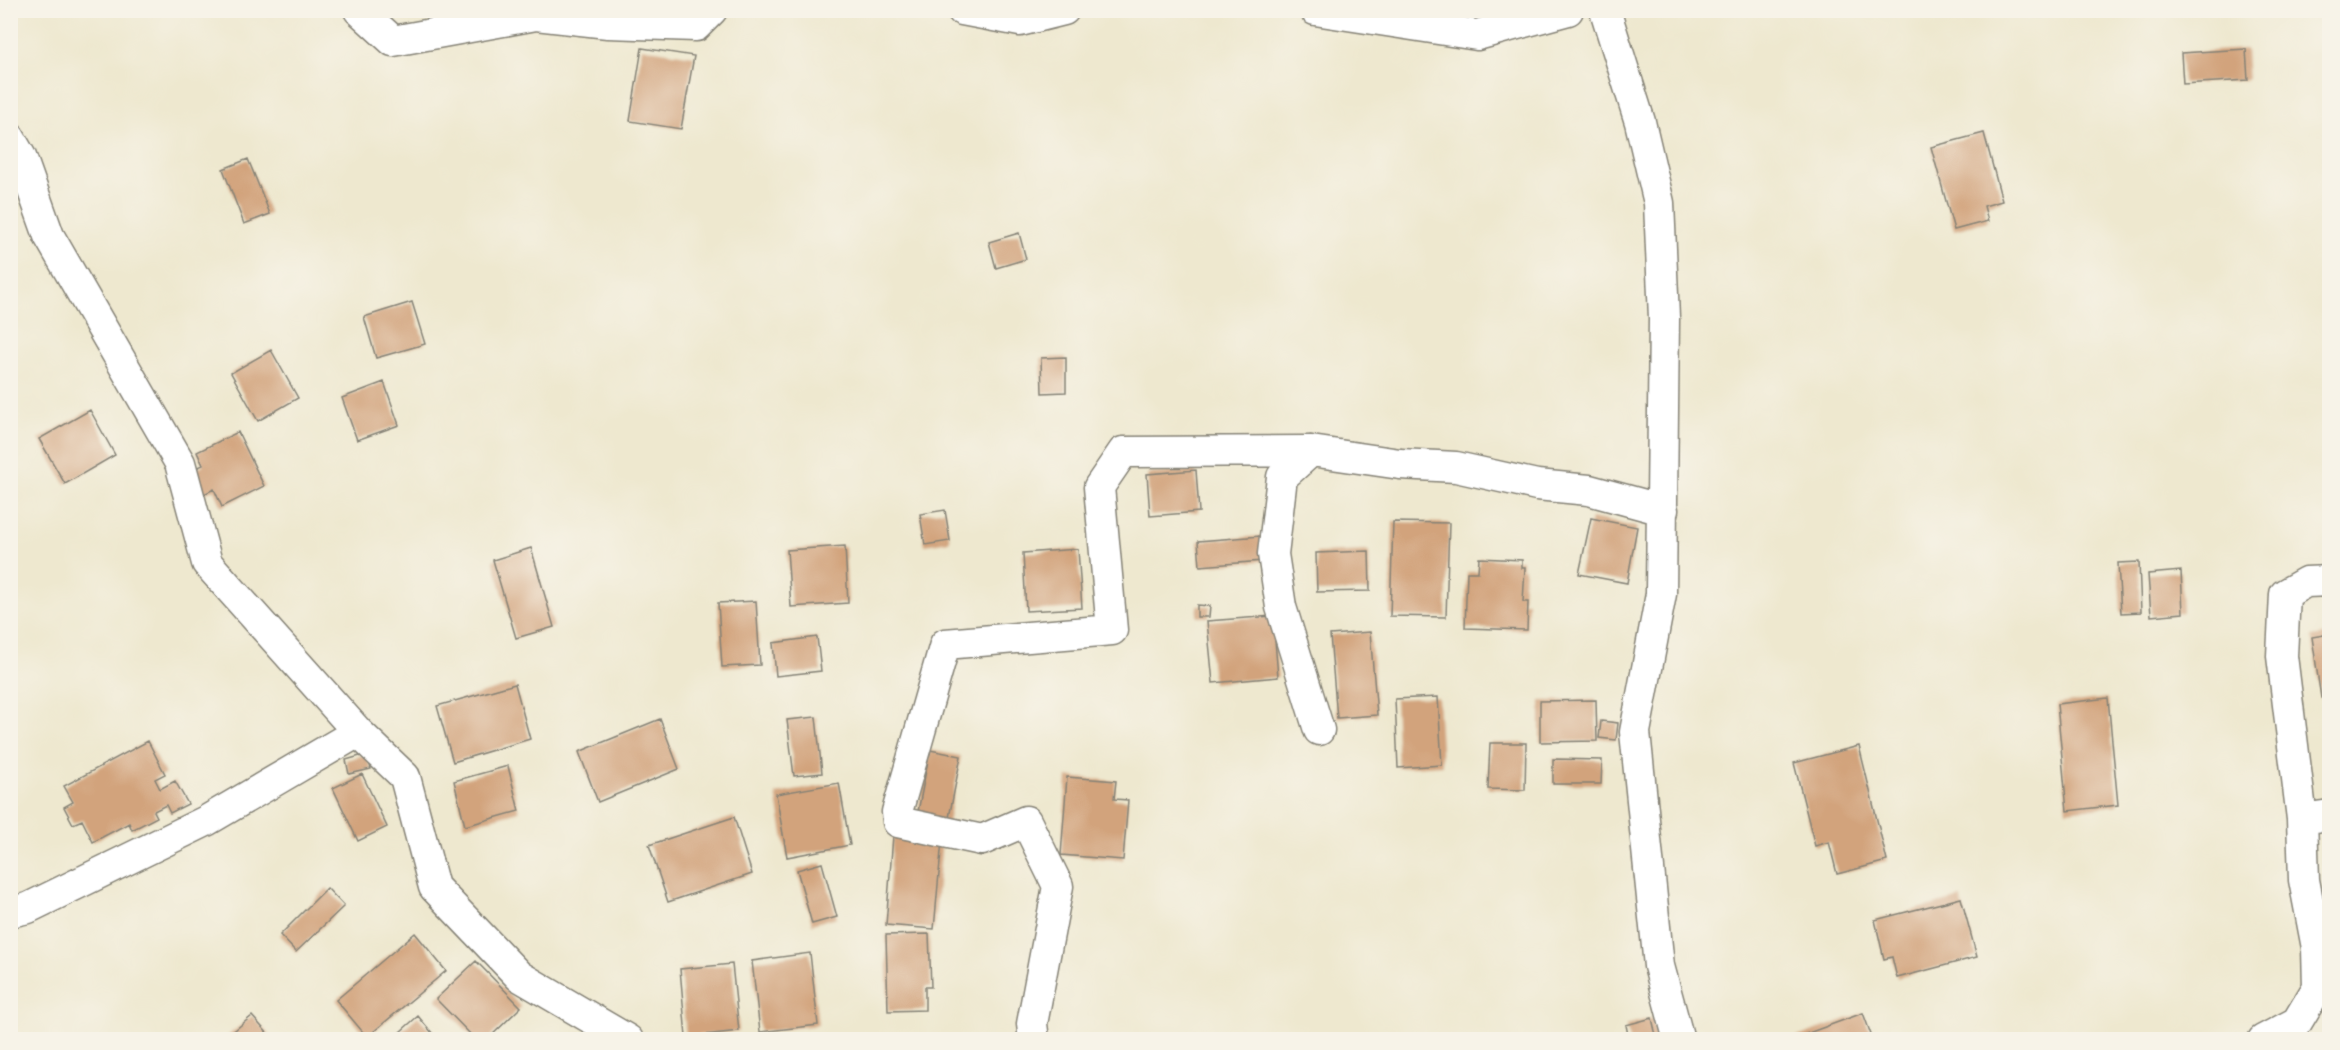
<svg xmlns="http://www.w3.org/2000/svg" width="2340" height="1050" font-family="'Balsamiq Sans',sans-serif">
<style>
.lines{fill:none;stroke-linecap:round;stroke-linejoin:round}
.stream{stroke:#68afdf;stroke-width:10}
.building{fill:#d2a37c}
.street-casing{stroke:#858276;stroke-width:33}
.street{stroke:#fff;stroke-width:30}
</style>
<rect width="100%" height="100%" fill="#f7f3e8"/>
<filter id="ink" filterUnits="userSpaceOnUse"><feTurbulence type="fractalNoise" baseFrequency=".0167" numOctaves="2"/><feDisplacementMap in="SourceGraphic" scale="12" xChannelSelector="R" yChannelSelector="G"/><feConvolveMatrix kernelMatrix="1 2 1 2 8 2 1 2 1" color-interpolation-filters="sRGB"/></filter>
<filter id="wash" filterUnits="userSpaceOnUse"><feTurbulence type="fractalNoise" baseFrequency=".008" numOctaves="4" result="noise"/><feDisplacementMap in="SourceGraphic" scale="24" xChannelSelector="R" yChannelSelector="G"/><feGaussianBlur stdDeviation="1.35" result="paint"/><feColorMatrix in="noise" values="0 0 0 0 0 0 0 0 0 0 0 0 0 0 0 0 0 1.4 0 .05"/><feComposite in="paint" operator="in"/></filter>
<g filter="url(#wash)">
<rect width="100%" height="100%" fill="#eee8cf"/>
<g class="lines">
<path class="stream" d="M 2038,12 L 2041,10"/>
</g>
<g id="blocks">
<path class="building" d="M 642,48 L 694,56 L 681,129 L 630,121 Z
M 2246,49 L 2248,80 L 2183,84 L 2181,53 Z
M 1984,133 L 2002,201 L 1984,206 L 1988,221 L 1954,230 L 1931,147 Z
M 248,159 L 270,214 L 244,224 L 223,169 Z
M 1019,233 L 1026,259 L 996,268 L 989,242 Z
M 412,302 L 425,344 L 376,358 L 364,317 Z
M 271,350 L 298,398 L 258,421 L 231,373 Z
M 1066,357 L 1066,392 L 1042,393 L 1041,358 Z
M 384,382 L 399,425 L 357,440 L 342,398 Z
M 90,410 L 115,455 L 65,484 L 39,439 Z
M 238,432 L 264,486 L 222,507 L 214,489 L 204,494 L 192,470 L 203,465 L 197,452 Z
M 1196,470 L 1199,512 L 1150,516 L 1147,474 Z
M 945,510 L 950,541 L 925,545 L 920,514 Z
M 1591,518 L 1637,527 L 1627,583 L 1579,574 Z
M 1393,522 L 1449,523 L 1446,617 L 1390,616 Z
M 1261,536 L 1263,561 L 1200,566 L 1198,541 Z
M 845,546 L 848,603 L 791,607 L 787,550 Z
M 531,548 L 554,627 L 516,638 L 493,560 Z
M 1078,549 L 1082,608 L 1026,611 L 1023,553 Z
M 1369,551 L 1370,591 L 1317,592 L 1316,553 Z
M 1479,558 L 1522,560 L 1522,568 L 1525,568 L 1523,602 L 1528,602 L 1527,630 L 1465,628 L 1467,572 L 1478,572 Z
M 2139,562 L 2141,612 L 2121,613 L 2118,563 Z
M 2181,571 L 2183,613 L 2151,616 L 2148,574 Z
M 756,601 L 760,665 L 722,667 L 718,603 Z
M 1197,605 L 1210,606 L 1209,617 L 1197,617 Z
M 1273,616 L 1278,677 L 1213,683 L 1207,621 Z
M 1370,632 L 1377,715 L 1337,718 L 1330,635 Z
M 2330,634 L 2330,697 L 2321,698 L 2312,637 Z
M 817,637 L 821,671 L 776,676 L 773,643 Z
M 515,684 L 530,739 L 453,762 L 437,706 Z
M 1438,697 L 1442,765 L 1398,768 L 1395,699 Z
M 2108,698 L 2118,805 L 2067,811 L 2057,704 Z
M 1596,700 L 1597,741 L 1540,742 L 1540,701 Z
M 816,717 L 822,773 L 794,776 L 787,720 Z
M 660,719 L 679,769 L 598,802 L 579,752 Z
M 1601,721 L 1618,723 L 1616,740 L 1599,738 Z
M 148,741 L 165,774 L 155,779 L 160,789 L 175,781 L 188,804 L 170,813 L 166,805 L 154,811 L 157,817 L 132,830 L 129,823 L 93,842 L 82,820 L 73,824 L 64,807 L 73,802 L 64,786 Z
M 1490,743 L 1526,743 L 1525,790 L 1488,789 Z
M 1859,746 L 1887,861 L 1837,874 L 1829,842 L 1815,846 L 1794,763 Z
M 930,750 L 961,756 L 948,823 L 917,817 Z
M 367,754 L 371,769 L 349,774 L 346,760 Z
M 1553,759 L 1602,760 L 1601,784 L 1553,784 Z
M 508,766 L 519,811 L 465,826 L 454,781 Z
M 362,774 L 387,827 L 358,841 L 333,788 Z
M 1067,777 L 1116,781 L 1114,799 L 1128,800 L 1123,860 L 1061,855 Z
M 839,783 L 850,845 L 787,857 L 776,794 Z
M 734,817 L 752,874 L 668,902 L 649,845 Z
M 893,836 L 942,840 L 934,929 L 886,925 Z
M 822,863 L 837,917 L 812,924 L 797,870 Z
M 327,888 L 344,906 L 296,952 L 280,935 Z
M 1961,898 L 1977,957 L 1897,978 L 1892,957 L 1884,959 L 1875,920 Z
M 415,933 L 446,971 L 367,1037 L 336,1000 Z
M 929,934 L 931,987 L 925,987 L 925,1010 L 888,1011 L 886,935 Z
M 810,953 L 818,1025 L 760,1032 L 752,961 Z
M 476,961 L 521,1007 L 487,1040 L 476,1040 L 436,999 Z
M 732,964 L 739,1031 L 686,1037 L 680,969 Z
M 1863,1013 L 1873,1040 L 1792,1040 L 1792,1039 Z
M 252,1016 L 269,1035 L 263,1040 L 223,1040 Z
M 418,1016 L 438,1040 L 391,1040 Z
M 1652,1018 L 1657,1040 L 1629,1040 L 1626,1025 Z"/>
</g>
</g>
<g filter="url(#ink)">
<use href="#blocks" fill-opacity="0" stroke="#858276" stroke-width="1.5"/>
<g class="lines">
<defs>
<path id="street" d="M 359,10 L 393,41 L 536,15 L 608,23 L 696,26 L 712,10
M 962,10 L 1020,21 L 1064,10
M 1315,10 L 1477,35 L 1568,10
M 1605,10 L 1640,122 L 1659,203 L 1664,318 L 1661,594 L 1635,732 L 1659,966 L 1679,1040
M 10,138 L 21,157 L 49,236 L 180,463 L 207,563 L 358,732 L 405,777 L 434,887 L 519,976 L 628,1040
M 1319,730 L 1281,607 L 1273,554 L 1282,477 L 1311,451 L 1400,464 L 1456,467 L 1537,485 L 1589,490 L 1663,510
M 2302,819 L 2330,815
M 10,912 L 28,908 L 206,821 L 358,732
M 1034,1040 L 1032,1024 L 1058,886 L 1026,821 L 982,840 L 898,822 L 897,812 L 945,644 L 1112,630 L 1099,487 L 1123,452 L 1311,451
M 2263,1040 L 2297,1022 L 2318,987 L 2317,948 L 2304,880 L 2302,819 L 2282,656 L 2285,594 L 2306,582 L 2330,581"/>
</defs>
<use href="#street" class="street-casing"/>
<use href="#street" class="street"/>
</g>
</g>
<rect width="2340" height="1050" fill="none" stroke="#f7f3e8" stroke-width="36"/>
</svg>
